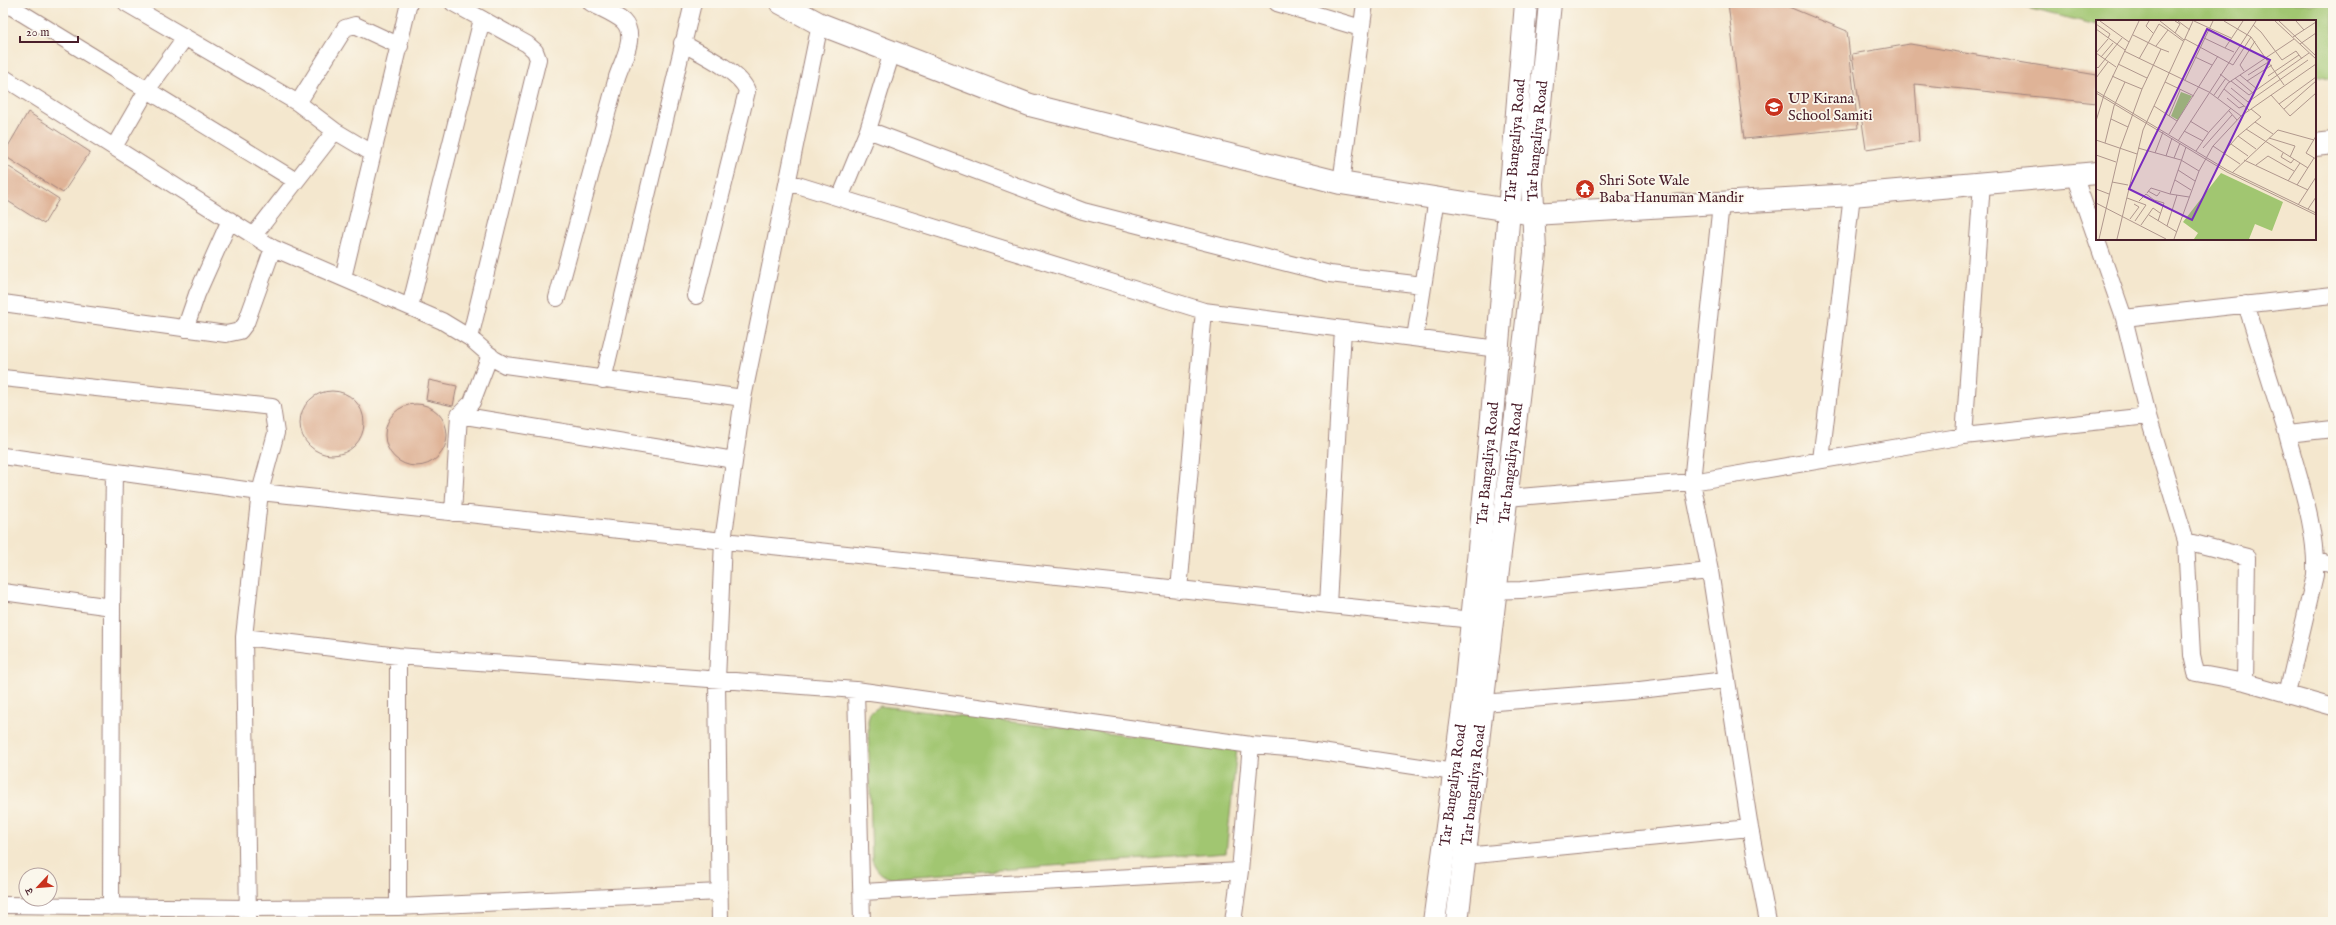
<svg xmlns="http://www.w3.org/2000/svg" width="2336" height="925" font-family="'IM FELL English','Noto Serif Devanagari',serif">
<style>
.green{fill:#a1c671;stroke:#76724e}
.building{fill:#dfb397}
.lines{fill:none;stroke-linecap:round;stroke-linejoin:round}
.street-casing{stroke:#9f837c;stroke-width:18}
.secondary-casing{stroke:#9f837c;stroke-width:24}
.street{stroke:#fff;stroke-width:16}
.secondary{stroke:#fff;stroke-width:22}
.labels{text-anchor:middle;stroke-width:3.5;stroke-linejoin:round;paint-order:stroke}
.poi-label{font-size:15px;fill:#4a1f2b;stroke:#fbf7ec;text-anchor:start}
.street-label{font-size:15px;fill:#4a1f2b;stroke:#fbf7ec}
.inset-road{fill:none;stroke:#b0978d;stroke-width:1}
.view{fill:#7b2cbf;fill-opacity:0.15;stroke:#7b2cbf;stroke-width:2}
.inset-edge{fill:none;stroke:#4a1f2b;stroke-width:2}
</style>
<rect width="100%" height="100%" fill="#fbf7ec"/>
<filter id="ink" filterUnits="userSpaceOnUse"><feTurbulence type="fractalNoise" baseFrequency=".025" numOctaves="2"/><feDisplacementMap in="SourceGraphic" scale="8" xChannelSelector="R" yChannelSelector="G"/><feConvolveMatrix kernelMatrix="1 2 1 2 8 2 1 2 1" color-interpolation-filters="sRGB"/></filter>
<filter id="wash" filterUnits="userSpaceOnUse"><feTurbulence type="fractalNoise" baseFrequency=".012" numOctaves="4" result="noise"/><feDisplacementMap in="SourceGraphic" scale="16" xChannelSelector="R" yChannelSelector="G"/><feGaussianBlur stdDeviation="0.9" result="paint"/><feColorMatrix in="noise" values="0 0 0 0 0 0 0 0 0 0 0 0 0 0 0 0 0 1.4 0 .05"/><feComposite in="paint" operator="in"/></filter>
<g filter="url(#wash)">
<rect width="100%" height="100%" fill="#f4e7ce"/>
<path class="green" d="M 2006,3 L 2333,3 L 2333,80 L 2315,76 L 2315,21 L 2097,21 L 2097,25 Z
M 880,706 L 1237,749 L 1226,853 L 890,878 C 880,875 876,869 872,860 L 868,721 L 870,713 Z"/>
<g id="blocks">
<path class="building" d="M 1728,3 L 1779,3 L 1847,31 L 1858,128 L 1744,139 Z
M 1910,44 L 2097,75 L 2097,103 L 1915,84 L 1919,141 L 1866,149 L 1852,54 Z
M 28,112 L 90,152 L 63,193 L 3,155 Z
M 3,163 L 59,199 L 44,224 L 3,198 Z
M 429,380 L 457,386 L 453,406 L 426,400 Z
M300 423a32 32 0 1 1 64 0a32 32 0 1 1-64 0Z
M385 435a31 31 0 1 1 62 0a31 31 0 1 1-62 0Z"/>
</g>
</g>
<g filter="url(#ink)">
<use href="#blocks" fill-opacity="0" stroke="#9f837c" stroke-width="1"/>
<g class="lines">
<defs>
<path id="street" d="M 126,3 L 298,103 L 335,131 L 372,153
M 453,3 L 527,44 L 535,51 L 538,59 L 470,338
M 1277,3 L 1361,28
M 7,4 L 296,181
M 682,43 C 700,53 741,72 747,91 L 696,296
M 3,77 L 273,248 L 442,321 L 470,338 L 494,359 L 505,365 L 743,398
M 298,103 L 345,28 L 355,25 L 400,46
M 868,130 L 1083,211 L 1330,274 L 1423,285
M 114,147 L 147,90 L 184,39
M 788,182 L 1204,311 L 1498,349
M 1341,183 L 1365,3
M 840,198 L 868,130 L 892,52
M 1721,203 L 1692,482 L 1710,571 L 1750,828 L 1768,922
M 254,235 L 335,131
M 343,278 L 409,3
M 557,298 L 617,77 C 622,61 638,36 623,21 C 615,14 600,8 591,3
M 3,303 L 226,334 L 240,331 L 246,323 L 273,248
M 2246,304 L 2287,434
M 410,307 L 482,19
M 2124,318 L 2333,295
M 185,329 L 197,294 L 230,220
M 1415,338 L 1437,198
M 3,378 L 272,407 L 276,433 L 260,492 L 244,637 L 248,922
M 603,380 L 693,3
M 459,415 L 734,460
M 2148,416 L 2186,541 L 2192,655 L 2196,673 L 2245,682 L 2287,694
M 2333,429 L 2287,434 C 2299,480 2317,527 2315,575 L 2287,694 L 2333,707
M 1964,436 L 1982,183
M 3,456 L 260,492 L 1482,621
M 1821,460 L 1852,195
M 1507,498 L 1692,482 L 1964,436 L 2148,416 L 2124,318 L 2074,175
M 453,513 L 459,415 L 472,402 L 490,355
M 2186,541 L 2247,557 L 2245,682
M 2316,560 L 2333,565
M 1179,590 L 1204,311
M 1486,591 L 1521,590 L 1710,571
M 3,592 L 112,607 L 114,473
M 1328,605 L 1343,329
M 244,637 L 398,656 L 856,690 L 1251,745 L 1301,749 L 1454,772
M 398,656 L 398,907
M 856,690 L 862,922
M 1483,703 L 1631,691 L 1726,680
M 1465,856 L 1750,828
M 863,892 L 1240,871
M 3,905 L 248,908 L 398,907 L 720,892
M 111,907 L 112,607
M 720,922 L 717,680 L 723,541 L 743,398 L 820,24
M 1233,922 L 1240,871 L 1251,745"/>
<g id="secondary">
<path d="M 781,3 L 820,24 L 1030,105 L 1341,183 L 1533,214 L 1852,195 L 2097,173"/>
<path d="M 2315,145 L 2333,143"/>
<path id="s1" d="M 1434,922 L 1464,702 L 1492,417 L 1526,3"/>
<path id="s2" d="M 1457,922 L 1535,252 L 1532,183 L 1550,3"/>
</g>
</defs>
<use href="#street" class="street-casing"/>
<use href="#secondary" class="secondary-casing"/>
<use href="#street" class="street"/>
<use href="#secondary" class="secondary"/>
</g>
</g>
<defs>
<symbol id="school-disc" viewBox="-11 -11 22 22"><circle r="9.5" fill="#c8321e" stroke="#fbf7ec"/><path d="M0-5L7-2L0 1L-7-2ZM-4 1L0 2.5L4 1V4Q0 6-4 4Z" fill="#fff"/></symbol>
<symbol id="temple-disc" viewBox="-11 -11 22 22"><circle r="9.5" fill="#c8321e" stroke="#fbf7ec"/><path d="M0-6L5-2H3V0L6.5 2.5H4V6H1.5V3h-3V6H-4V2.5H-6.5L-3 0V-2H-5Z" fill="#fff"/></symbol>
</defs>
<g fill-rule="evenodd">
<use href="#school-disc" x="1763" y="96" width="22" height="22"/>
<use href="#temple-disc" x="1574" y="178" width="22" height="22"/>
</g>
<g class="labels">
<g class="poi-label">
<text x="1788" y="103">UP Kirana<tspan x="1788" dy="17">School Samiti</tspan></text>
<text x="1599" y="185">Shri Sote Wale<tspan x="1599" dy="17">Baba Hanuman Mandir</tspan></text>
</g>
<g class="street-label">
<text dy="5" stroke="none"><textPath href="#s1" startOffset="786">Tar Bangaliya Road</textPath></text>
<text dy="5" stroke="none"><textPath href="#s2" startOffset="786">Tar bangaliya Road</textPath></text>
<text dy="5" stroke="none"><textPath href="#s1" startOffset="462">Tar Bangaliya Road</textPath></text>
<text dy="5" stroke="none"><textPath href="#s2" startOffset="462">Tar bangaliya Road</textPath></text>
<text dy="5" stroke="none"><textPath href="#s1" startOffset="138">Tar Bangaliya Road</textPath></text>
<text dy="5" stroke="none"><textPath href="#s2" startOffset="138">Tar bangaliya Road</textPath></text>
</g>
</g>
<g transform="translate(2096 20)">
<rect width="220" height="220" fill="#f4e7ce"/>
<path d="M 85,72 L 96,76 L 82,100 L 75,96 ZM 125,153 L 187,182 L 176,211 L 159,204 L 153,219 L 98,219 L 102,213 L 87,202 Z" fill="#a1c671"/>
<path class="inset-road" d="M 4,1 L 33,22M 53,1 L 50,6 L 57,13M 64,1 L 88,20M 79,1 L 84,4 L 79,13M 82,1 L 94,10M 98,1 L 135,18M 128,1 L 155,17 L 188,65M 179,1 L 220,39M 183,1 L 220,36M 200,1 L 208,10M 0,4 L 14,14 L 12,18M 157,5 L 165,12 L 186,40 L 200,31 L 206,39M 0,9 L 29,30M 37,15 L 65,29M 197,17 L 220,2M 108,18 L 129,28M 89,19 L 137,45 L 155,17M 204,24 L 220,13M 60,26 L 72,10 L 87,21M 28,31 L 113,72 L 145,96M 138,32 L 129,28 L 147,1M 0,33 L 20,47M 0,33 L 12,19M 5,37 L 17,23M 99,37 L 116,45M 43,39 L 63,4 L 72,10M 22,44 L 51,58M 0,46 L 2,48 L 26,18M 148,51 L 144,45 L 159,21M 124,54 L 134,62M 144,55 L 161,69M 152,55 L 174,41M 16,56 L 29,62M 172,56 L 203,35M 0,58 L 12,42M 139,58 L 157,73M 89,60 L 117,1M 135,61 L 153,75 L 213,33M 151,61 L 176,45M 69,62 L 98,76M 135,68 L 152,82 L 212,40M 46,69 L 65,29 L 73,32M 128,69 L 153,90M 0,71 L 131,150 L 220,193M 0,73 L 131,152 L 220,195M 118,75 L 130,58M 175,75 L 194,96 L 220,73M 122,78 L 132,63 L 198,19M 131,78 L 143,88 L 148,86M 183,84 L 220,57M 58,86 L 81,101M 188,89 L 220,61M 133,91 L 141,100M 73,96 L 84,70M 15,99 L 32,107M 0,101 L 8,75 L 43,1M 94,101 L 112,112M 159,102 L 177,114M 150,109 L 212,148M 88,111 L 107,121M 73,114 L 122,36M 142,116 L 160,129M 220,116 L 210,133 L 220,139M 173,118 L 199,126 L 194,137M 0,120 L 41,134M 82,121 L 160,1M 135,124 L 152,136M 117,126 L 144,144M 90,127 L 74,174 L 93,177M 42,128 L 85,140 L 103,151M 107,128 L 136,95M 100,131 L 113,112 L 135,88M 59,133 L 67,112M 127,133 L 142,116 L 165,97 L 155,89M 187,133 L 185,137 L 195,143 L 198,139M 0,135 L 20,142M 70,136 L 76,118M 78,138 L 84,123M 148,140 L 212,170M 160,145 L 172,136 L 198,151M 82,150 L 99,161M 136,153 L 182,110 L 218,120M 79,160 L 95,170M 192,161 L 204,143M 16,162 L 32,165M 201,165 L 218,138M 0,169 L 13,174M 52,171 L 61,176 L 64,172M 51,173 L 55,168 L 74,174M 31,178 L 50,185 L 39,201M 43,181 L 50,174 L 58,180 L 68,183 L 62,201M 0,183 L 70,219M 202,185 L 220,157M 212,189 L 220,177M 53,195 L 71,206M 34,199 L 43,187 L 38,184M 45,205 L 57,188 L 64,193M 81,212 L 71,206 L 81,175M 3,219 L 24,129 L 46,69 L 29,62 L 18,86 L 9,123M 21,219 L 47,110 L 97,1M 78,219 L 103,151 L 117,126 L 145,96 L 220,44"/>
<path class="view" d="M 111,9 L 174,40 L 96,200 L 33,169 Z"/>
<rect width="220" height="220" class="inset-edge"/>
</g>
<rect width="2336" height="925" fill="none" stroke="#fbf7ec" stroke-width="16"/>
<g transform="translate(38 887) rotate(244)"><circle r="19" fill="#fbf7ec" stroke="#b4a19f"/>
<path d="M0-3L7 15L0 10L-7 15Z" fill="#c8321e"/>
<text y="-6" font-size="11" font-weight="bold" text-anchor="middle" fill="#4a1f2b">उ</text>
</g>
<path d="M20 36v6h58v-6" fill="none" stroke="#4a1f2b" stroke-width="2"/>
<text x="26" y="36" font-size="12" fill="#4a1f2b" stroke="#fbf7ec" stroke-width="3" paint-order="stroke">20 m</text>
</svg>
